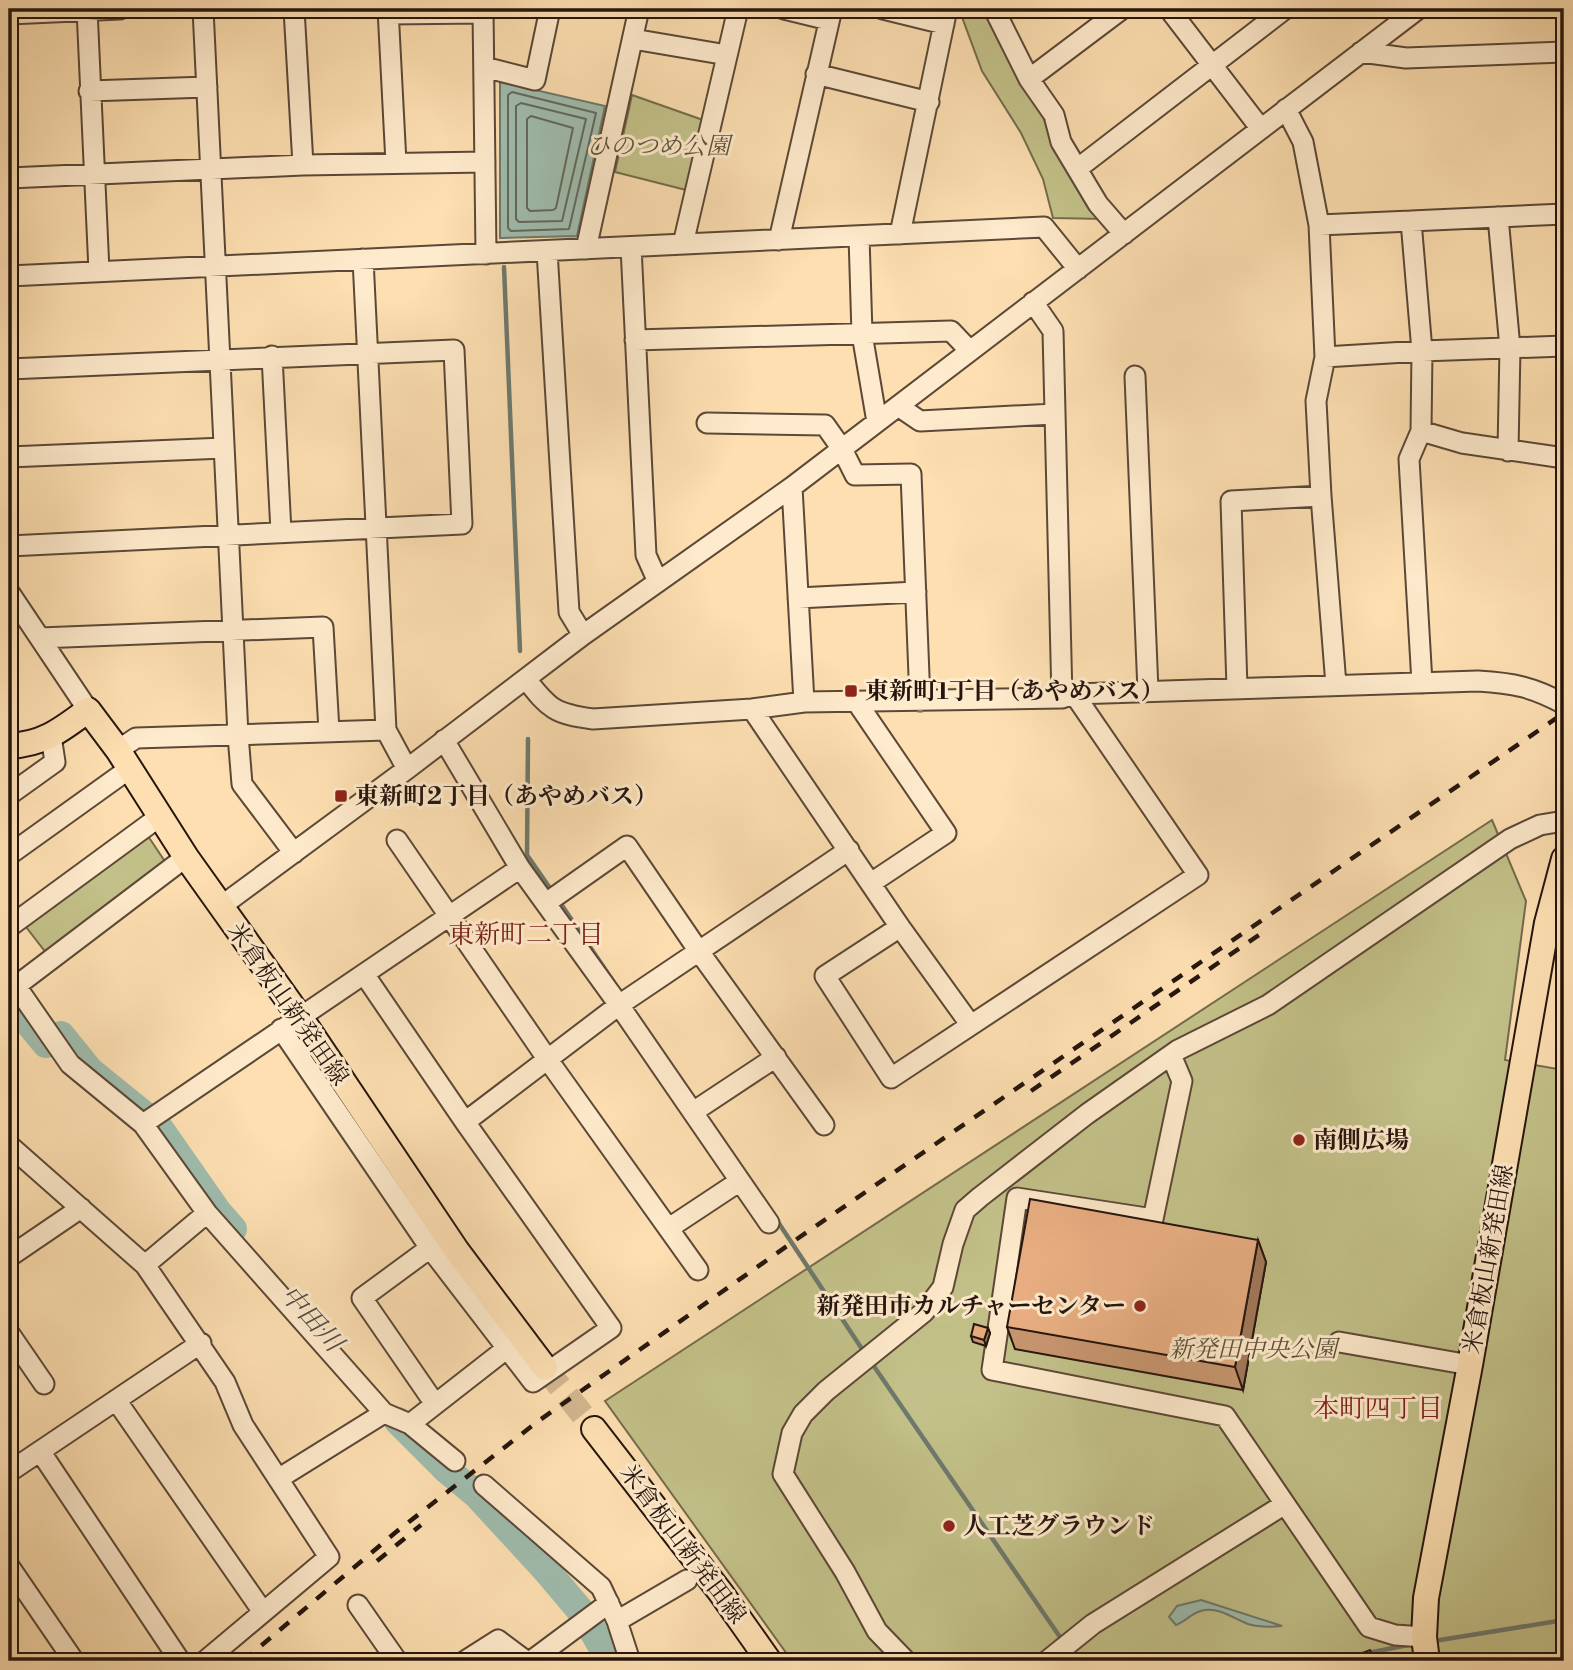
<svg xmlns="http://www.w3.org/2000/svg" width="1573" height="1670" font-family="'Libre Bodoni','Noto Serif JP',serif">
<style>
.green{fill:#c3c189;stroke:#746b4c;stroke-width:2}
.water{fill:#9fbcad;stroke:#6e796d;stroke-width:2}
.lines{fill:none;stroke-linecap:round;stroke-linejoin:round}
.shore{stroke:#62685e;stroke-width:2}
.stream{stroke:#6e796d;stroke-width:4.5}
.river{stroke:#9fbcad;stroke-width:28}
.major-tunnel{stroke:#d2b790;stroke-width:24;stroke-dasharray:24 12;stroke-linecap:butt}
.minor-casing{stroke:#5b4837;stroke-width:23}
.major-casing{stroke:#25150e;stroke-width:28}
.minor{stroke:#feeacc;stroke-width:19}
.major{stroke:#fddfb1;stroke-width:24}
.rail{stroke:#25150e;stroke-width:4.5;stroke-dasharray:12 12;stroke-linecap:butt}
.wall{fill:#c89670;stroke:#25150e;stroke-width:2}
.shaded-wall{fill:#a27a5b;stroke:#25150e;stroke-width:2}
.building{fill:#e8ae82;stroke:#25150e;stroke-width:2}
.poi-dot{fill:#8f2418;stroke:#feeacc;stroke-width:2.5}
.labels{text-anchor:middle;stroke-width:6;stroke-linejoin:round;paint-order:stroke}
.park-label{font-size:24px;font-style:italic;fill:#5c5139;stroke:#feeacc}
.poi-label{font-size:24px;font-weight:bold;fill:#25150e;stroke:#feeacc;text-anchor:start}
.street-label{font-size:24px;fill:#25150e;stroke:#feeacc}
.neighbourhood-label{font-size:26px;fill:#7a1f14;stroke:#feeacc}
.water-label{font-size:26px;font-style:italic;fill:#504f46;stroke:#feeacc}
</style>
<rect width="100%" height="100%" fill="#fddfb1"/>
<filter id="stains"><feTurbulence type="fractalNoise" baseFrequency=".00286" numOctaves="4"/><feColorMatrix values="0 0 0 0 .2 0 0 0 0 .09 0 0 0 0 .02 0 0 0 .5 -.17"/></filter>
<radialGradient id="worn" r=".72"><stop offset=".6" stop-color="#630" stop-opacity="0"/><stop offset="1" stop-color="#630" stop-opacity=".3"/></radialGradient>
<path class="green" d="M 959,9 L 985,9 L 1042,113 L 1050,137 L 1104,219 L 1053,218 L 1043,179 L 1021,133 L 982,71 Z
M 632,95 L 703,120 L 686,190 L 615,172 Z
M 1492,820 L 1526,901 L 1505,1060 L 1564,1070 L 1564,1637 L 1560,1656 L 1534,1661 L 792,1661 L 605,1401 Z
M 146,833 L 166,863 L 47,954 L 23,923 Z"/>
<path class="water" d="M 500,82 L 605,106 L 577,236 L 500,238 Z
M 1201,1600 L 1282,1626 C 1272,1627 1258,1627 1248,1624 C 1234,1619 1221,1608 1205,1610 C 1193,1611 1187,1621 1176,1625 L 1169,1617 L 1177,1606 Z"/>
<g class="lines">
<path class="shore" d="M 512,92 L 596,113 L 569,229 L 511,231 L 508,228 L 508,95 Z
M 521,103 L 586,119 L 562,221 L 519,222 L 516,219 L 516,106 Z
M 531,116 L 573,128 L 556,208 L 553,210 L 530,211 L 527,208 L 527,119 Z"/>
<path class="stream" d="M 504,267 L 520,651
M 528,739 L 527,855 L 552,891
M 559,901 L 613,981
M 776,1219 L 864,1352
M 871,1362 L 1062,1640
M 1434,1641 L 1564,1620
M 1069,1650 L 1077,1661
M 1308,1661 L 1348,1657 L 1408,1645"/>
<path class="river" d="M 9,999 L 46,1044 L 61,1035 L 90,1071 L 158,1126 L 218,1212 L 233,1229
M 398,1421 L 447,1470 L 477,1495 L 546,1570 L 584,1615 L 610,1661"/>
<path class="major-tunnel" d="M 545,1368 L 594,1429"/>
<defs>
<path id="minor" d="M 87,9 L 99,271
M 203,9 L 238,735 L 242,784 L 294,853
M 294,9 L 303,165
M 388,9 L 396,163
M 483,9 L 486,254
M 784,9 L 829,20
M 883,9 L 944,24
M 994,9 L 1029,79 L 1054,115 L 1061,142 L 1098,204 L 1124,234
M 1169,9 L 1261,129
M 9,14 L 120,9
M 388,14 L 483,13
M 633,39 L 727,55
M 1361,52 L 1406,58 L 1564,52
M 484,67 L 535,80 L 550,9
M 816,74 L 929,102
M 1029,79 L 1122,9
M 89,91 L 207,87
M 1286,109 L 1303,142 L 1319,225 L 1325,357 L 1316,401 L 1321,496 L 1336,685
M 1077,169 L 1285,9
M 9,178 L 303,165 L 485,162
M 1564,214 L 1411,221 L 1422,351 L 1421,431 L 1462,443 L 1564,458
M 1498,217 L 1510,348 L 1508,451
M 1319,225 L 1411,221
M 900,234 L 947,9
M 859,236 L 862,334 L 877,422
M 779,240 L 832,9
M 683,244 L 738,9
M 631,247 L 646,555 L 658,582
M 586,249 L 639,9
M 547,251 L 569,612 L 583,635
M 363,259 L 386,730
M 9,276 L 1044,227 L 1078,269
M 1033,302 L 1053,331 L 1062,698
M 635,340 L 951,331 L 970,351
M 272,356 L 281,532
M 1325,357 L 1422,351 L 1564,346
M 9,369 L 454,350 L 462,524 L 9,546
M 1135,376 L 1148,691
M 898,406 L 920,421 L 1054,414
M 707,423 L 825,425 L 842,449 L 855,475 L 911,474 L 920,701
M 1421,431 L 1409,459 L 1422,683
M 9,457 L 224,448
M 792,487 L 804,702
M 9,592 L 88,710
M 798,598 L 916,592
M 40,638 L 323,627 L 329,731
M 526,679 C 549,709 555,714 593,719 L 752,709 L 804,702 L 1062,698 L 1074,694 L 1478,681 C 1513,683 1533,687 1564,704
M 1237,688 L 1231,501 L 1321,496
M 856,701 L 946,833 L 871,883
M 752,709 L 900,927 L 970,1024
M 444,740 L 520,868 L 619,1005 L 769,1223
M 118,750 L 136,738 L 386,730 L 407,769
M 9,795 L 55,762 L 51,736
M 397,840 L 548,1060 L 698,1270
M 9,855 L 129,769
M 546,903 L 627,846 L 698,950 L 824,1125
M 220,907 L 407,769 L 583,635 L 792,487 L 1418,9
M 9,927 L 159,817
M 900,927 L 825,976 L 891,1078 L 1198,875 L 1074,694
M 9,976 L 70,1064 L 143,1124 L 207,1213 L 384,1413 L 410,1424 L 455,1461
M 16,986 L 186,857
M 281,1029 L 430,1248 L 533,1382 L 611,1328 L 465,1122 L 364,974
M 1171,1055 L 1182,1081 L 1153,1219 L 1017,1198 L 992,1370 L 1225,1416 L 1285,1504
M 693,1112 L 776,1057
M 465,1122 L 619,1005 L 849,850
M 143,1124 L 520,868
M 9,1145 L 145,1265 L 225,1382 L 243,1425 L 329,1557 L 205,1661
M 669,1228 L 740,1181
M 430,1248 L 362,1298 L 435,1404
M 9,1257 L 81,1208
M 145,1265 L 207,1213
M 9,1333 L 44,1384
M 1339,1342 L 1470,1365
M 116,1400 L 263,1612
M 410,1424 L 506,1349
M 40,1451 L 180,1661
M 9,1472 L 201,1343
M 278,1479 L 384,1413
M 484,1485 L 601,1587 L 617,1621 L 630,1661
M 9,1566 L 74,1661
M 358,1605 L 397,1661
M 617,1621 L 687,1580
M 465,1661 L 498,1640 L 526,1661
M 531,1661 L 609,1603
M 906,1661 L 877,1631 L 845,1572 L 783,1474 L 792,1433 L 803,1414 L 826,1391 L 924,1312 L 943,1287 L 953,1244 L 965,1210 L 980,1197 L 1087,1114 L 1178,1050 L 1268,1005 L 1510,839 L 1540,825 L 1564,821
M 1047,1661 L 1093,1624 L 1285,1504 L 1369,1627 L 1395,1635 L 1424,1637"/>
<path id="major" d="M 9,746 C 44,744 61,730 88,710 L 118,750 L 186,857 L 300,1017 L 457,1251 L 545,1368
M 594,1429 L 721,1593 L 769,1661
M 1427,1661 L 1424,1637 L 1426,1598 L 1470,1365 L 1547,923 L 1564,859"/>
</defs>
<use href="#minor" class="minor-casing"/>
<use href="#major" class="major-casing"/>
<use href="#minor" class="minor"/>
<use href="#major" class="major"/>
<path class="rail" d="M 1031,1091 L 1259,935
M 377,1561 L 421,1525
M 243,1661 L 396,1532 L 537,1422 L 797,1239 L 1564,713"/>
</g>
<path class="wall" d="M 1258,1240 L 1266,1262 L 1243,1390 L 1015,1349 L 1007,1327 Z
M 988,1328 L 990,1333 L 986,1346 L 973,1342 L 971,1336 Z"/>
<path class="shaded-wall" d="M 1258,1240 L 1266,1262 L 1243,1390 L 1235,1367 Z
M 988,1328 L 990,1333 L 986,1346 L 984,1340 Z"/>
<path class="building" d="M 1030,1199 L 1258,1240 L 1235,1367 L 1007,1327 Z
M 974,1324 L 988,1328 L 984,1340 L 971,1336 Z
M 1370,1650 L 1375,1661 L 1357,1661 L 1355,1656 Z"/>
<g class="poi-dot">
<rect x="844" y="684" width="14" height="14" rx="3.5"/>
<rect x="334" y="789" width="14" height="14" rx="3.5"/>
<circle cx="1299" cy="1140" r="7"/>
<circle cx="1140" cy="1306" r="7"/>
<circle cx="949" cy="1526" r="7"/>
</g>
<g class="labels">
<g class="park-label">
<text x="658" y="154">ひのつめ公園</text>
<text x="1253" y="1357">新発田中央公園</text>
</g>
<g class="poi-label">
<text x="865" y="699">東新町1丁目（あやめバス）</text>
<text x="355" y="804">東新町2丁目（あやめバス）</text>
<text x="1313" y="1148">南側広場</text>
<text x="1126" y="1314" text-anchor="end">新発田市カルチャーセンター</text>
<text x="963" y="1534">人工芝グラウンド</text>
</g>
<g class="street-label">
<text transform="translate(288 1004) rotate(55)" y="8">米倉板山新発田線</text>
<text transform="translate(1488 1259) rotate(-80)" y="8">米倉板山新発田線</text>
<text transform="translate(683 1544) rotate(53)" y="8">米倉板山新発田線</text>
</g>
<g class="neighbourhood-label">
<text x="526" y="943">東新町二丁目</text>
<text x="1378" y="1417">本町四丁目</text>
</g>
<g class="water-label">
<text transform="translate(312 1318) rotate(48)" y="9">中田川</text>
</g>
</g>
<rect width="1573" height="1670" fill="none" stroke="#fddfb1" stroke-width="35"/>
<rect x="10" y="10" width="1552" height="1649" fill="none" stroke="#25150e" stroke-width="3.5"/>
<rect x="18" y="18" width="1538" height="1635" fill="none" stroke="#25150e" stroke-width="2"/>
<rect width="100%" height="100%" filter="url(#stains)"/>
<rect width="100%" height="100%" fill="url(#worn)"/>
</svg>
